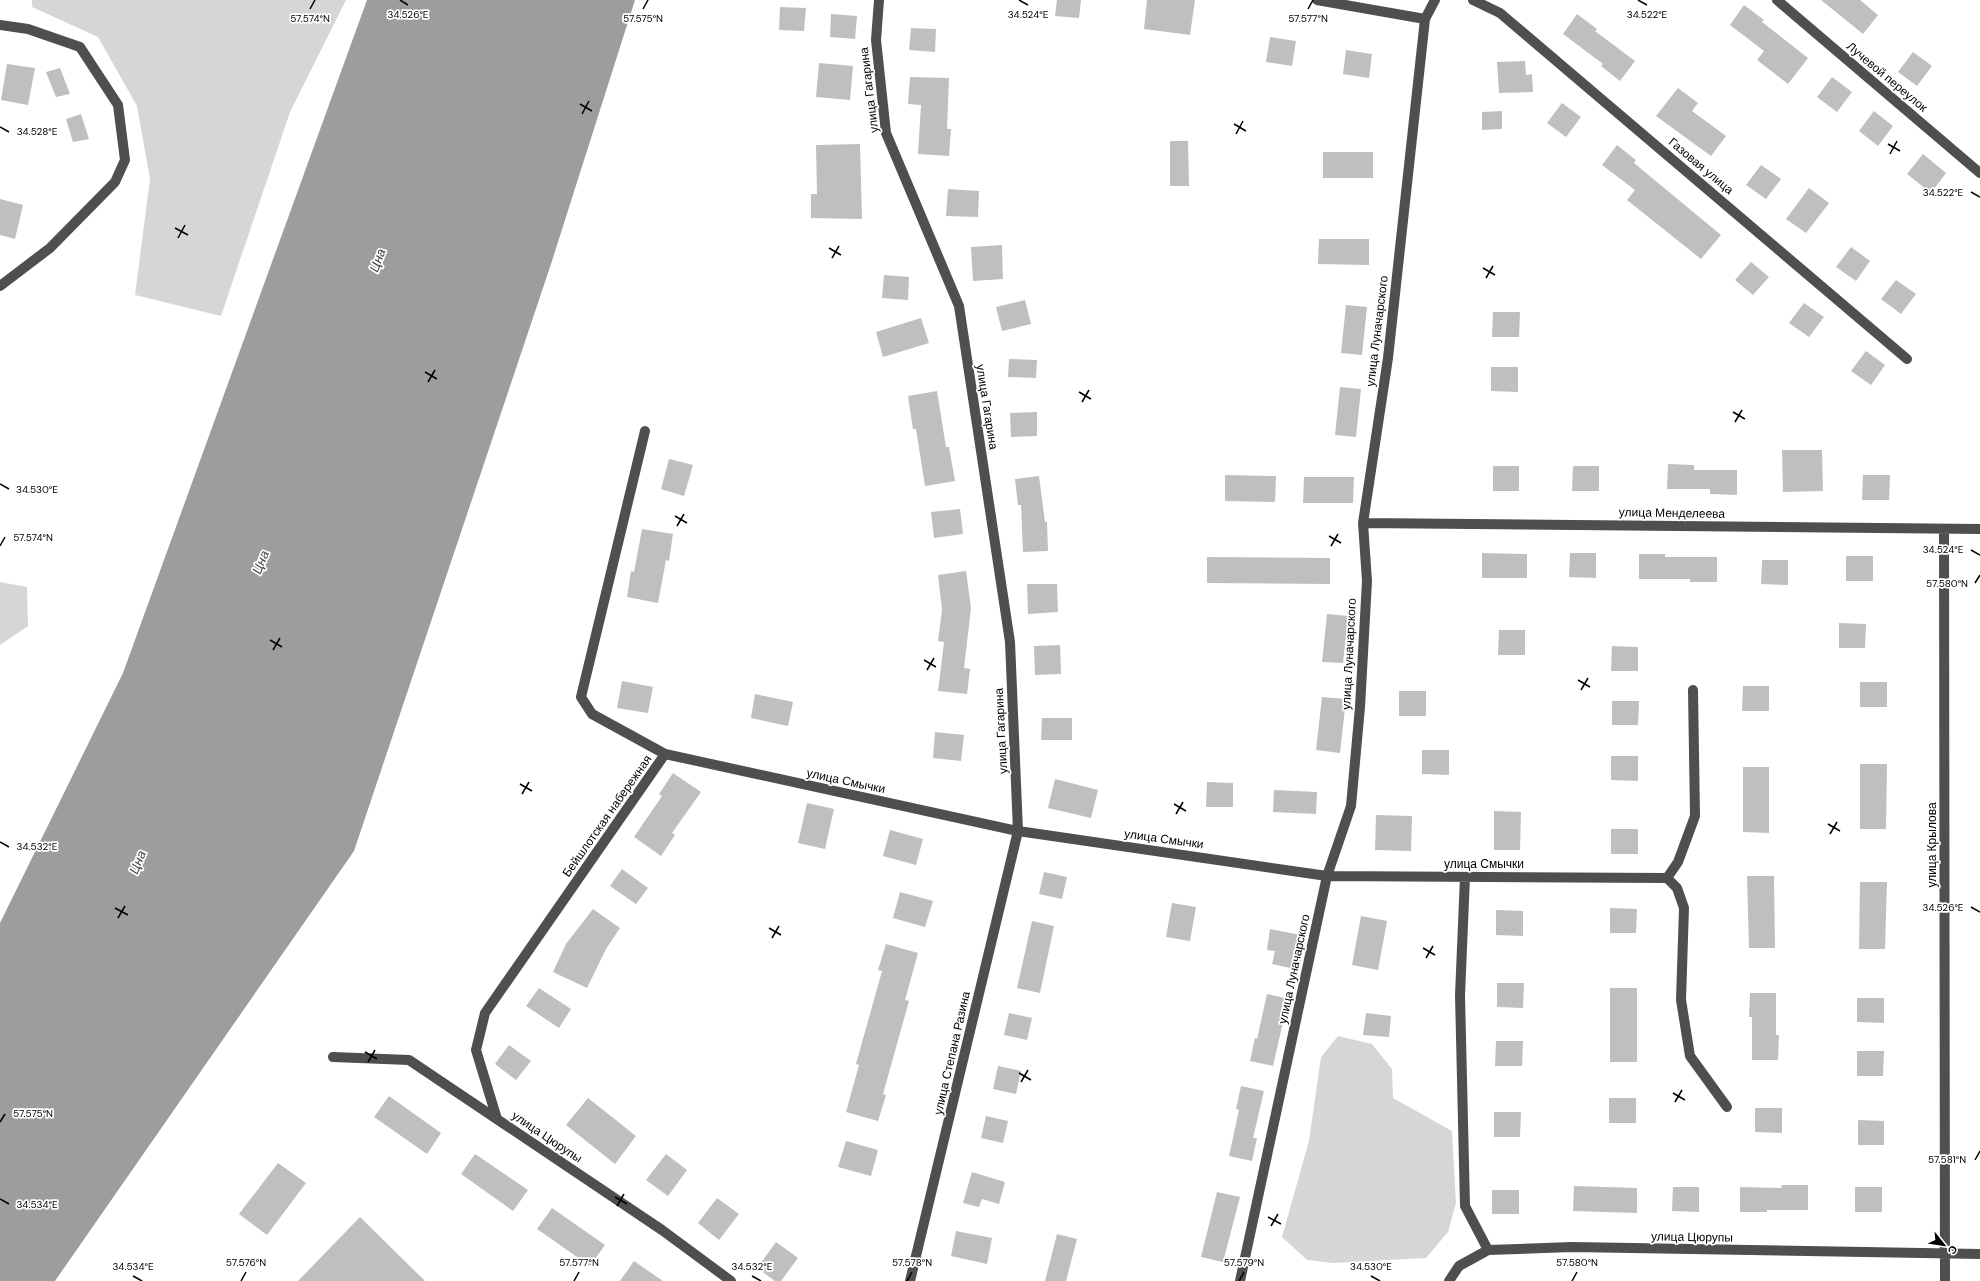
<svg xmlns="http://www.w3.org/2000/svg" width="1980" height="1281" font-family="'DM Sans',sans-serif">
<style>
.green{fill:#d6d6d6}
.water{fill:#9d9d9d}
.building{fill:#bfbfbf}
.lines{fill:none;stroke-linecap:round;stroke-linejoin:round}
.minor{stroke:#4f4f4f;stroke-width:10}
.ticks{fill:none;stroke:#000;stroke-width:1.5}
.labels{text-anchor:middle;stroke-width:3.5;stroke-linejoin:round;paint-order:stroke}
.street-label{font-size:12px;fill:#000;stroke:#fff}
.water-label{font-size:13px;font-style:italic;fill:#3e3e3e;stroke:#fff}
.ticks-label{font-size:10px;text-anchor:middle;fill:#000;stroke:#fff;stroke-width:3.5;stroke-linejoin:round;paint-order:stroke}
</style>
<rect width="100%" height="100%" fill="#fff"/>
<path class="green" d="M 32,0 L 346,0 L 290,112 L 221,316 L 135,295 L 150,179 L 137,106 L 98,37 L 32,7 Z
M 0,582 L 27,587 L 28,626 L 0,645 Z
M 1338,1036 L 1372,1044 L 1392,1069 L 1393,1098 L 1452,1131 L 1456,1203 L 1448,1232 L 1426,1258 L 1333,1263 L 1307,1260 L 1282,1237 L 1309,1141 L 1321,1057 Z"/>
<path class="water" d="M 367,0 L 635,0 L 551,264 L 354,851 L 55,1281 L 0,1281 L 0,923 L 123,673 Z"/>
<path class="building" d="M 1057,0 L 1081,0 L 1079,18 L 1055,16 Z
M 1147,0 L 1195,0 L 1190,35 L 1144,29 Z
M 1821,0 L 1860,0 L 1878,15 L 1863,34 Z
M 1744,5 L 1764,20 L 1762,22 L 1808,58 L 1788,84 L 1757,60 L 1764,51 L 1730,25 Z
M 780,7 L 806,8 L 804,31 L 779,30 Z
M 831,14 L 857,16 L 855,39 L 830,37 Z
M 1577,14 L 1597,29 L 1595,31 L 1635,61 L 1620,81 L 1601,66 L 1603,64 L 1563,34 Z
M 911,28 L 936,29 L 935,52 L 909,50 Z
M 1270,37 L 1296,41 L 1292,66 L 1266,62 Z
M 1346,50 L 1372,54 L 1369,78 L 1343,74 Z
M 1913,52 L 1932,66 L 1917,86 L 1898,72 Z
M 1525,61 L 1526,75 L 1532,74 L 1533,92 L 1499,93 L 1497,62 Z
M 819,63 L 853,66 L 850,100 L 816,97 Z
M 7,64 L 35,68 L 28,105 L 1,100 Z
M 60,68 L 70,94 L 56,97 L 46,72 Z
M 910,77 L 949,78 L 947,129 L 951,129 L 949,156 L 918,154 L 921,105 L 908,104 Z
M 1832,77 L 1852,92 L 1837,112 L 1817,97 Z
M 1678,88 L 1698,103 L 1692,111 L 1726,136 L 1711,156 L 1656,116 Z
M 1562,103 L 1581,117 L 1566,137 L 1547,123 Z
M 1502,111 L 1502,129 L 1482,130 L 1482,112 Z
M 1874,111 L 1893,126 L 1878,146 L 1859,131 Z
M 81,114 L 89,139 L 73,142 L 66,119 Z
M 1170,141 L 1188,141 L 1189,186 L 1170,186 Z
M 860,144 L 862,219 L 811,218 L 811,194 L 817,194 L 816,145 Z
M 1617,145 L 1636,160 L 1634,163 L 1721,235 L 1701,259 L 1627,200 L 1635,190 L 1602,165 Z
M 1323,152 L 1373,152 L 1373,178 L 1323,178 Z
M 1923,154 L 1946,173 L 1931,193 L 1907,174 Z
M 1761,165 L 1781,179 L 1766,199 L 1746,185 Z
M 1809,188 L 1829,203 L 1806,233 L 1786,219 Z
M 948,189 L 979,191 L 978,217 L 946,216 Z
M 0,199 L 23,205 L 15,239 L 0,235 Z
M 1319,239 L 1369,239 L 1369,265 L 1318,264 Z
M 1002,245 L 1003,279 L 973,281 L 971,247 Z
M 1851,247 L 1870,261 L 1856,281 L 1836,267 Z
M 1751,262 L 1769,277 L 1753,295 L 1735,280 Z
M 884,275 L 909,277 L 908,300 L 882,298 Z
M 1896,280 L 1916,294 L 1901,314 L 1881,299 Z
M 1025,300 L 1031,324 L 1002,331 L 996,307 Z
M 1804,303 L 1824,317 L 1809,337 L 1789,323 Z
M 1346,305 L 1367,307 L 1362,355 L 1341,353 Z
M 1493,312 L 1520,312 L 1519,337 L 1492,337 Z
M 921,318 L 929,343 L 883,357 L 876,332 Z
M 1866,351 L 1885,365 L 1871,385 L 1851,371 Z
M 1009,359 L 1037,360 L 1036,378 L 1008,377 Z
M 1491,367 L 1518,367 L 1518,392 L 1491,391 Z
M 1340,387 L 1361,389 L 1356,437 L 1335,435 Z
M 937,391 L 946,447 L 949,447 L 955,481 L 925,486 L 916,429 L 913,429 L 908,396 Z
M 1037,412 L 1037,436 L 1011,437 L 1010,413 Z
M 1782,450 L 1822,450 L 1823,491 L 1783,492 Z
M 669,459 L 693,465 L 684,496 L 661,489 Z
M 1668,464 L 1694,465 L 1694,470 L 1737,470 L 1737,495 L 1710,494 L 1710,489 L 1667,489 Z
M 1493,466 L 1519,466 L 1519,491 L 1493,491 Z
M 1573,466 L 1599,466 L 1599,491 L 1572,491 Z
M 1225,475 L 1276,476 L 1275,502 L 1225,501 Z
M 1863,475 L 1890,475 L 1889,500 L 1862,500 Z
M 1039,476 L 1045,522 L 1047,522 L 1048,551 L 1023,552 L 1021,505 L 1018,505 L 1015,479 Z
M 1304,477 L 1354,477 L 1353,503 L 1303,503 Z
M 960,509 L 963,534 L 934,538 L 931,512 Z
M 642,529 L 673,534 L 669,561 L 666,560 L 658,603 L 627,597 L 631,571 L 634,572 Z
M 1482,553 L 1527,554 L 1527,578 L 1482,578 Z
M 1570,553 L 1596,553 L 1596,578 L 1569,577 Z
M 1639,554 L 1665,554 L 1665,557 L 1717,557 L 1717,582 L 1690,582 L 1690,579 L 1639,579 Z
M 1846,556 L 1873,556 L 1873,581 L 1846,581 Z
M 1207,557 L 1330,558 L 1330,584 L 1207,583 Z
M 1762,560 L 1788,560 L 1788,585 L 1761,584 Z
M 966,571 L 971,608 L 964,668 L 970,669 L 967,694 L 938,691 L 944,642 L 938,641 L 942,610 L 938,575 Z
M 1027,584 L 1057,584 L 1058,612 L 1028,614 Z
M 1327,614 L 1348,616 L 1343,663 L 1322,662 Z
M 1839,623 L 1866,624 L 1865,648 L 1839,648 Z
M 1499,630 L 1525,630 L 1525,655 L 1498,655 Z
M 1060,645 L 1061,674 L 1035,675 L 1034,646 Z
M 1612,646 L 1638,647 L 1638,671 L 1611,671 Z
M 622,681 L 653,687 L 648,713 L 617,708 Z
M 1860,682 L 1887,682 L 1887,707 L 1860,707 Z
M 1743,686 L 1769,686 L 1769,711 L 1742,711 Z
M 1399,691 L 1426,691 L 1426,716 L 1399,716 Z
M 755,694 L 793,702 L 788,726 L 751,718 Z
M 1322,697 L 1346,699 L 1340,753 L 1316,750 Z
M 1612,701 L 1639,701 L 1638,725 L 1612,725 Z
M 1042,718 L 1072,718 L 1072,740 L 1041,740 Z
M 935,732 L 964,735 L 961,761 L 933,758 Z
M 1422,750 L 1449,750 L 1449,775 L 1422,774 Z
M 1611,756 L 1638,756 L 1638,781 L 1611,780 Z
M 1860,764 L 1887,764 L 1886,829 L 1860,829 Z
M 1743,767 L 1769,767 L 1769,833 L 1743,832 Z
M 673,773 L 701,792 L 672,833 L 675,835 L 661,856 L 634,837 L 662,796 L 659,794 Z
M 1055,779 L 1098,790 L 1091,818 L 1048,808 Z
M 1207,782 L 1233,783 L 1233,807 L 1206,807 Z
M 1274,790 L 1317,792 L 1316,814 L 1273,812 Z
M 807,803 L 834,809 L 825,849 L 798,843 Z
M 1494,811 L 1521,812 L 1520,850 L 1494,850 Z
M 1376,815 L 1412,816 L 1411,851 L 1375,850 Z
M 1611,829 L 1638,829 L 1638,854 L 1611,854 Z
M 890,830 L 923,839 L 916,865 L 883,856 Z
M 622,869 L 648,888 L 636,904 L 610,886 Z
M 1044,872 L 1067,877 L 1062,899 L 1039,894 Z
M 1747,876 L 1774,876 L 1775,948 L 1749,948 Z
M 1860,882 L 1887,882 L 1885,949 L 1859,949 Z
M 900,892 L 933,901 L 925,927 L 893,918 Z
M 1172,903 L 1196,907 L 1190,941 L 1166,937 Z
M 1610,908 L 1637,909 L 1636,933 L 1610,933 Z
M 593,909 L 620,928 L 606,949 L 587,988 L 553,972 L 566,944 Z
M 1496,910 L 1523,911 L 1523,936 L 1496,935 Z
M 1361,916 L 1387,921 L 1378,970 L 1352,965 Z
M 1032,921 L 1054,926 L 1040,993 L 1017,988 Z
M 1270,929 L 1306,936 L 1299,970 L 1272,964 L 1275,951 L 1267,950 Z
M 886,944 L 918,953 L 905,1000 L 909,1001 L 883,1094 L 886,1095 L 878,1121 L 846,1112 L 859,1065 L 856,1064 L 882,971 L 878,970 Z
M 1497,983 L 1524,983 L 1523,1008 L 1497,1007 Z
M 539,988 L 571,1009 L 559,1028 L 526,1006 Z
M 1610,988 L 1637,988 L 1637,1062 L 1610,1062 Z
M 1750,993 L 1776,993 L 1776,1035 L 1779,1035 L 1778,1060 L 1752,1060 L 1752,1017 L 1749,1017 Z
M 1267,994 L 1290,999 L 1285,1022 L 1283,1022 L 1273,1066 L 1250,1061 L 1255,1038 L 1257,1039 Z
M 1857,998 L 1884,998 L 1884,1023 L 1857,1022 Z
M 1009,1013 L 1032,1018 L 1027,1040 L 1004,1035 Z
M 1366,1013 L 1391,1016 L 1389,1037 L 1363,1035 Z
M 1496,1041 L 1523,1041 L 1522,1066 L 1495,1066 Z
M 509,1045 L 531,1061 L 516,1080 L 495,1064 Z
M 1857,1051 L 1884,1051 L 1883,1076 L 1857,1076 Z
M 998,1066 L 1021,1071 L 1016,1094 L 993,1089 Z
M 1241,1086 L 1264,1091 L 1253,1138 L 1257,1138 L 1252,1161 L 1229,1156 L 1239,1110 L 1236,1109 Z
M 389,1096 L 441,1133 L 427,1154 L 374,1117 Z
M 588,1098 L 636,1136 L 615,1164 L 566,1125 Z
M 1609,1098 L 1636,1098 L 1636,1123 L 1609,1123 Z
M 1755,1108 L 1782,1108 L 1782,1133 L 1755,1132 Z
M 1494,1112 L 1521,1112 L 1520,1137 L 1494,1137 Z
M 986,1116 L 1008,1121 L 1003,1143 L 981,1138 Z
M 1858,1120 L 1884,1121 L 1884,1145 L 1858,1145 Z
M 846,1141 L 878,1150 L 871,1176 L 838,1167 Z
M 475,1154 L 528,1190 L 513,1211 L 461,1174 Z
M 666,1154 L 687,1170 L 668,1196 L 646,1180 Z
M 278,1163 L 306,1183 L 267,1235 L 239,1214 Z
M 972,1172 L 1005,1182 L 999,1204 L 982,1199 L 979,1207 L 963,1203 Z
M 1782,1185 L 1808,1185 L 1808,1210 L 1767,1210 L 1767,1212 L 1740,1212 L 1740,1187 L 1781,1188 Z
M 1574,1186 L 1637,1188 L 1637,1213 L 1573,1211 Z
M 1673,1187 L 1699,1187 L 1699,1212 L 1672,1211 Z
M 1855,1187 L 1882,1187 L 1882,1212 L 1855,1212 Z
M 1492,1190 L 1519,1190 L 1519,1214 L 1492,1214 Z
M 1217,1192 L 1240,1197 L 1223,1262 L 1201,1257 Z
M 717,1198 L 739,1214 L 719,1240 L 698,1223 Z
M 552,1208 L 605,1245 L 590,1266 L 537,1229 Z
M 360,1217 L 425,1281 L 298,1281 Z
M 956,1231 L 992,1238 L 987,1264 L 951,1256 Z
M 1057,1234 L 1077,1239 L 1066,1281 L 1045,1281 Z
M 776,1242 L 798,1258 L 781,1281 L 775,1281 L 757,1268 Z
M 634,1261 L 663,1281 L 620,1281 Z"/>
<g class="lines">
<path class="minor" d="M 879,0 L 876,40 L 886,133 L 959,306 L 1010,642 L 1018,831 L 910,1281
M 1317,0 L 1425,19 L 1435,0
M 1473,0 L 1500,13 L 1907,359
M 1777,0 L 1980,173
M 0,25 L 28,29 L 80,47 L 118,105 L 125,160 L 115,182 L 50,248 L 0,286
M 1363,523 L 1980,529
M 1944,530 L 1945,1281
M 1693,690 L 1695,816 L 1678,862 L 1667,878 L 1677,888 L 1684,908 L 1681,1000 L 1690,1056 L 1727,1107
M 665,754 L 1018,831 L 1327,876 L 1667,878
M 1465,877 L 1460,995 L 1465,1206 L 1488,1250
M 333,1057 L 409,1060 L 662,1230 L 731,1281
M 497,1119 L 476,1050 L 485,1013 L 665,754 L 592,714 L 581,697 L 645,431
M 1240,1281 L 1327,876 L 1351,806 L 1360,707 L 1367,581 L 1363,523 L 1388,358 L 1425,19
M 1449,1281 L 1459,1266 L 1488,1250 L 1572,1247 L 1980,1254"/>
</g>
<path class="ticks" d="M 400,0 L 408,5M 1019,0 L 1028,5M 1638,0 L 1647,5M 310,9 L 315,0M 643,9 L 648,0M 1308,9 L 1313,0M 580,104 L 592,111M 582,114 L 589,101M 1234,124 L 1246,131M 0,127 L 9,132M 1236,134 L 1243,121M 1888,144 L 1900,151M 1890,154 L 1897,141M 1971,192 L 1980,197M 175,228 L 188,235M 178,238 L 185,225M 829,248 L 841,255M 832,258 L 839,246M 1483,268 L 1495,275M 1486,278 L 1493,266M 425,372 L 437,379M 428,382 L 435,370M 1079,392 L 1091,399M 1082,402 L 1089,390M 1733,412 L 1745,419M 1735,422 L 1742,410M 0,484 L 9,489M 675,516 L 687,523M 677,526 L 684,514M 1329,536 L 1341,543M 0,546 L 5,537M 1331,546 L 1338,534M 1971,550 L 1980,555M 1975,583 L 1980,575M 270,640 L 282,647M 273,650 L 280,638M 924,660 L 936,667M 927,670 L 934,658M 1578,680 L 1590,687M 1581,690 L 1588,678M 520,784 L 532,791M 522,794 L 529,782M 1174,804 L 1186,811M 1176,814 L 1183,802M 1828,824 L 1840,831M 1830,834 L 1837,822M 0,842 L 9,847M 1971,907 L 1980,912M 115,908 L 128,915M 118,918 L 125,906M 769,928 L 781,935M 772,938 L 779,926M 1423,948 L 1435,955M 1426,958 L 1433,946M 365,1052 L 377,1059M 368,1062 L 375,1050M 1019,1073 L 1031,1080M 1021,1082 L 1028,1070M 1673,1093 L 1685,1100M 1675,1102 L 1682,1090M 0,1122 L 5,1114M 1975,1160 L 1980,1151M 615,1197 L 627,1204M 0,1199 L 9,1204M 617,1206 L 624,1194M 1268,1217 L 1281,1224M 1271,1226 L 1278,1214M 133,1276 L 142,1281M 752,1276 L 761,1281M 1371,1276 L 1380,1281M 241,1281 L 246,1272M 574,1281 L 579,1272M 907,1281 L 912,1272M 1239,1281 L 1244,1272M 1572,1281 L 1577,1272"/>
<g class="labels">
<g class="street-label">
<text transform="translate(1887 77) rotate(40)" y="4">Лучевой переулок</text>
<text transform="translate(869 90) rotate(-97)" y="4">улица Гагарина</text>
<text transform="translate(1701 166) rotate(40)" y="4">Газовая улица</text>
<text transform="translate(1377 331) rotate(-83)" y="4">улица Луначарского</text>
<text transform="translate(987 407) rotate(81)" y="4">улица Гагарина</text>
<text transform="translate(1672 513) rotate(1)" y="4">улица Менделеева</text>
<text transform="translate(1349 654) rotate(-87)" y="4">улица Луначарского</text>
<text transform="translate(1001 731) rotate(-93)" y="4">улица Гагарина</text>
<text transform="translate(846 781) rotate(12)" y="4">улица Смычки</text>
<text transform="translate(607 816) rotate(-55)" y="4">Бейшлотская набережная</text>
<text transform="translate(1164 839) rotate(8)" y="4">улица Смычки</text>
<text transform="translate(1932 845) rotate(-90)" y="4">улица Крылова</text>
<text x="1484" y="868">улица Смычки</text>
<text transform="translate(1294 969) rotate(-78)" y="4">улица Луначарского</text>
<text transform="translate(952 1053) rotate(-77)" y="4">улица Степана Разина</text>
<text transform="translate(547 1137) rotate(34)" y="4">улица Цюрупы</text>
<text transform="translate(1692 1237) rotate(1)" y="4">улица Цюрупы</text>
</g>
<g class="water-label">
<text transform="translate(377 260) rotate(-69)" y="5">Цна</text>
<text transform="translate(260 562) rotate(-68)" y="5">Цна</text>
<text transform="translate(137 862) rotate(-68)" y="5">Цна</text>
</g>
</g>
<g class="ticks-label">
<text x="1647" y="18">34.522°E</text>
<text x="408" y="18">34.526°E</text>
<text x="1028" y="18">34.524°E</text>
<text x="310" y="22">57.574°N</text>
<text x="643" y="22">57.575°N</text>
<text x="1308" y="22">57.577°N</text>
<text x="37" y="135">34.528°E</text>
<text x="1943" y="196">34.522°E</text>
<text x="37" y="493">34.530°E</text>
<text x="33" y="541">57.574°N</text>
<text x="1943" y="553">34.524°E</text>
<text x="1947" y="587">57.580°N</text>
<text x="37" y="850">34.532°E</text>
<text x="1943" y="911">34.526°E</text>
<text x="33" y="1117">57.575°N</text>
<text x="1947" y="1163">57.581°N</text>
<text x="37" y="1208">34.534°E</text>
<text x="246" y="1266">57.576°N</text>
<text x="579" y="1266">57.577°N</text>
<text x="912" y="1266">57.578°N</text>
<text x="1244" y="1266">57.579°N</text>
<text x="1577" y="1266">57.580°N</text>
<text x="133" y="1270">34.534°E</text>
<text x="752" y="1270">34.532°E</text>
<text x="1371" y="1270">34.530°E</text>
</g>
<g transform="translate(1944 1245) rotate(120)" stroke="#ffffff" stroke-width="3" paint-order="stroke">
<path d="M0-3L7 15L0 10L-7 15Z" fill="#000000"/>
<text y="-6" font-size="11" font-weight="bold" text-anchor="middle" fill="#000000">С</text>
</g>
</svg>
